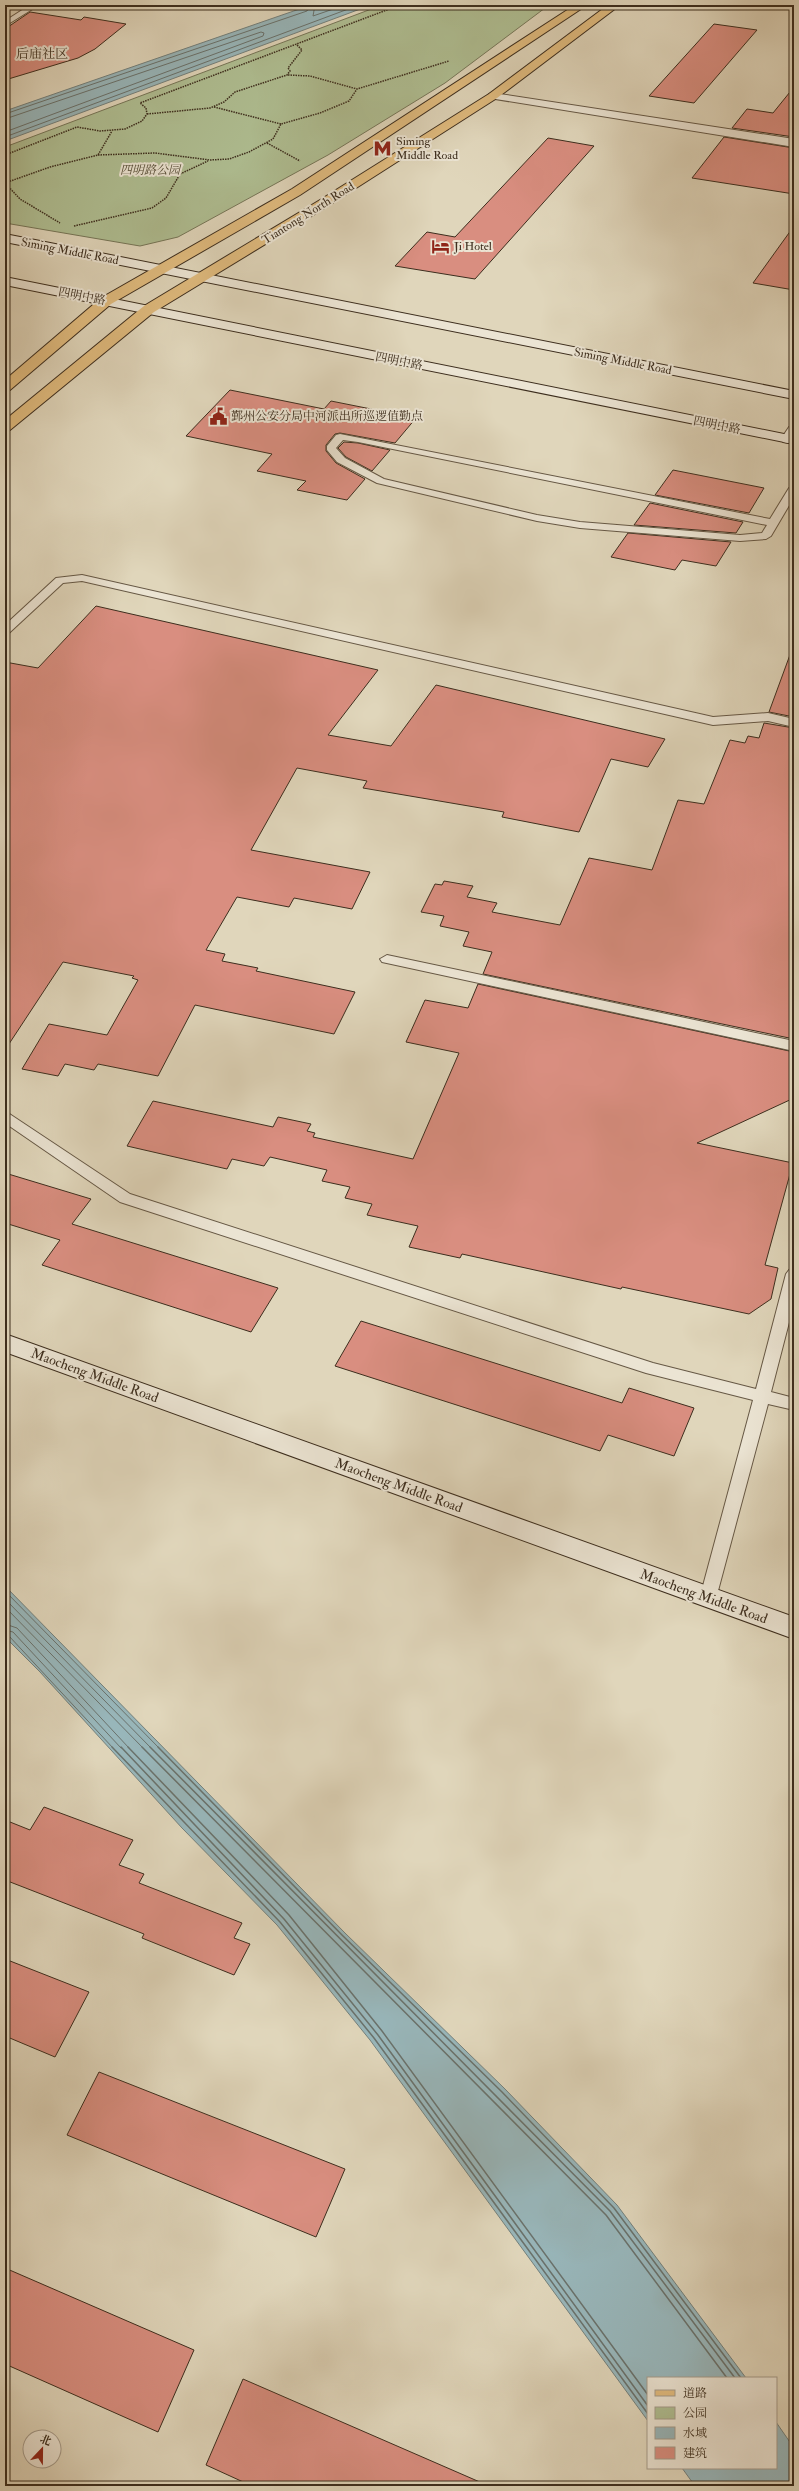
<svg xmlns="http://www.w3.org/2000/svg" width="799" height="2491" font-family="'IM FELL Double Pica','Noto Serif SC',serif">
<style>
.green{fill:#afbe92;stroke:#767658}
.water{fill:#98b6ba;stroke:#74807c}
.lines{fill:none;stroke-linecap:round;stroke-linejoin:round}
.shore-far1{stroke:#6a726c;stroke-width:1}
.shore{stroke:#6a726c;stroke-width:1.5}
.building{fill:#d98e80;stroke:#3d2e1e}
.service-casing{stroke:#665845;stroke-width:2}
.minor-casing{stroke:#665845;stroke-width:2}
.secondary-casing{stroke:#3d2e1e;stroke-width:2}
.primary-casing{stroke:#3d2e1e;stroke-width:2}
.path{stroke:#3d2e1e;stroke-width:1.5;stroke-dasharray:1.5 1;stroke-linecap:butt}
.service{fill:#ebe4d3;fill-rule:evenodd}
.minor{fill:#ebe4d3;fill-rule:evenodd}
.secondary{fill:#ebe4d3;fill-rule:evenodd}
.primary{fill:#e0bb7e;fill-rule:evenodd}
.labels{text-anchor:middle;stroke-width:4;stroke-linejoin:round;paint-order:stroke}
.far-poi-label{font-size:12px;fill:#3d2e1e;stroke:#ebe4d3;text-anchor:start}
.far-park-label{font-size:12px;font-style:italic;fill:#544b35;stroke:#ebe4d3}
.far-street-label{font-size:12px;fill:#3d2e1e;stroke:#ebe4d3}
.far-quarter-label{font-size:13px;fill:#3d2e1e;stroke:#ebe4d3}
.street-label{font-size:14px;fill:#3d2e1e;stroke:#ebe4d3}
</style>
<rect width="100%" height="100%" fill="#e0d6bb"/>
<filter id="stains"><feTurbulence type="fractalNoise" baseFrequency=".005" numOctaves="4"/><feColorMatrix values="0 0 0 0 .2 0 0 0 0 .09 0 0 0 0 .02 0 0 0 .5 -.17"/></filter>
<radialGradient id="worn" r=".72"><stop offset=".6" stop-color="#630" stop-opacity="0"/><stop offset="1" stop-color="#630" stop-opacity=".3"/></radialGradient>
<path class="green" d="M 382,5 L 549,5 L 445,83 L 328,155 L 178,237 L 140,246 L 5,223 L 5,147 Z"/>
<path class="water" d="M 311,5 L 371,5 L 5,141 L 5,111 Z
M 5,1586 L 345,1933 L 505,2089 L 617,2205 L 746,2378 L 648,2378 L 648,2421 L 370,2040 L 277,1925 L 182,1828 L 40,1672 L 5,1637 Z
M 776,2422 L 794,2448 L 794,2486 L 695,2486 L 682,2468 L 776,2468 Z"/>
<g class="lines">
<path class="shore-far1" d="M 315,5 L 313,16 L 345,5
M 5,114 L 307,11 L 310,5
M 5,119 L 261,32 L 264,33 L 263,36 L 5,132
M 5,137 L 359,5
M 5,1591 L 159,1748
M 5,1599 L 151,1748
M 5,1607 L 143,1748
M 5,1624 L 17,1628 L 129,1748
M 5,1630 L 13,1632 L 121,1748
M 5,1635 L 9,1636 L 113,1748"/>
<path class="shore" d="M 112,1747 L 280,1922 L 374,2038 L 648,2414
M 121,1747 L 284,1919 L 378,2035 L 648,2406
M 128,1747 L 289,1915 L 382,2031 L 648,2395
M 142,1747 L 606,2215 L 727,2378
M 150,1747 L 610,2211 L 735,2378
M 158,1747 L 342,1935 L 502,2092 L 614,2208 L 741,2378"/>
</g>
<path class="building" d="M 30,12 L 81,20 L 84,17 L 126,24 L 95,49 L 78,58 L 5,80 L 5,29 Z
M 714,24 L 757,30 L 694,103 L 649,96 Z
M 794,87 L 794,137 L 732,128 L 747,109 L 773,113 Z
M 724,137 L 794,148 L 794,194 L 692,178 Z
M 548,138 L 594,146 L 475,279 L 395,266 L 427,232 L 455,237 Z
M 794,226 L 794,290 L 753,283 Z
M 230,390 L 324,409 L 331,401 L 416,418 L 395,443 L 340,433 L 335,434 L 326,445 L 326,451 L 336,463 L 365,479 L 347,500 L 297,490 L 306,481 L 257,471 L 272,454 L 186,436 Z
M 344,442 L 358,443 L 390,450 L 372,471 L 346,457 L 338,448 Z
M 673,470 L 764,488 L 749,513 L 655,495 Z
M 650,503 L 743,522 L 736,533 L 634,525 Z
M 628,533 L 731,542 L 716,566 L 682,560 L 675,570 L 611,557 Z
M 96,606 L 378,670 L 328,735 L 391,746 L 436,685 L 665,739 L 648,767 L 611,759 L 579,832 L 502,817 L 504,812 L 363,788 L 367,781 L 297,768 L 251,850 L 370,872 L 352,909 L 294,898 L 289,907 L 237,897 L 206,950 L 225,954 L 222,961 L 258,968 L 256,971 L 355,992 L 334,1034 L 195,1005 L 158,1076 L 98,1064 L 94,1070 L 65,1064 L 58,1076 L 22,1069 L 49,1024 L 107,1035 L 138,980 L 132,978 L 134,976 L 63,962 L 5,1050 L 5,662 L 38,668 Z
M 791,652 L 794,652 L 794,717 L 769,712 Z
M 764,723 L 794,728 L 794,1039 L 483,974 L 492,952 L 463,946 L 469,932 L 440,926 L 444,916 L 421,912 L 435,884 L 442,885 L 444,881 L 473,886 L 467,897 L 497,903 L 492,912 L 560,925 L 589,858 L 652,870 L 678,800 L 704,804 L 730,740 L 745,743 L 748,736 L 759,738 Z
M 478,984 L 794,1052 L 794,1098 L 697,1143 L 793,1163 L 765,1265 L 778,1268 L 771,1299 L 749,1314 L 622,1287 L 621,1289 L 462,1254 L 460,1258 L 409,1247 L 418,1226 L 367,1215 L 372,1204 L 345,1198 L 350,1187 L 322,1181 L 327,1170 L 270,1157 L 264,1166 L 232,1159 L 227,1169 L 127,1146 L 153,1101 L 273,1127 L 278,1117 L 311,1124 L 307,1131 L 315,1133 L 313,1137 L 413,1159 L 459,1053 L 406,1042 L 425,1000 L 468,1008 Z
M 5,1173 L 91,1199 L 72,1224 L 278,1288 L 251,1332 L 42,1265 L 60,1240 L 5,1223 Z
M 361,1321 L 622,1403 L 629,1388 L 694,1408 L 674,1456 L 608,1435 L 600,1451 L 335,1366 Z
M 44,1807 L 133,1840 L 119,1865 L 144,1874 L 139,1883 L 242,1923 L 234,1938 L 250,1944 L 234,1975 L 142,1938 L 144,1934 L 5,1880 L 5,1820 L 30,1830 Z
M 5,1959 L 89,1992 L 55,2057 L 5,2036 Z
M 99,2072 L 345,2169 L 316,2237 L 67,2135 Z
M 5,2268 L 194,2350 L 158,2432 L 5,2364 Z
M 243,2379 L 489,2486 L 252,2486 L 206,2465 Z"/>
<g class="lines">
<defs>
<path id="service" d="M 30,5 L 39,5 L 5,26 L 5,21 Z
M 340,434 L 770,519 L 789,488 L 794,485 L 794,497 L 771,536 L 766,539 L 740,541 L 580,528 L 537,521 L 377,483 L 337,462 L 327,450 L 327,446 L 336,435 ZM 343,440 L 358,442 L 767,525 L 762,533 L 740,535 L 580,522 L 537,515 L 384,479 L 345,458 L 336,448 Z
M 82,575 L 713,717 L 768,713 L 794,719 L 794,727 L 768,721 L 713,725 L 82,581 L 63,583 L 9,633 L 5,634 L 5,625 L 56,578 Z
M 387,955 L 794,1041 L 794,1051 L 382,962 L 380,959 Z
M 5,1111 L 130,1194 L 653,1363 L 756,1389 L 786,1274 L 789,1270 L 794,1268 L 794,1303 L 771,1392 L 794,1398 L 794,1410 L 768,1404 L 715,1602 L 709,1604 L 703,1602 L 700,1597 L 753,1400 L 646,1373 L 120,1202 L 5,1123 Z"/>
<path id="minor" d="M 493,93 L 794,139 L 794,147 L 489,98 L 489,94 Z
M 794,426 L 794,441 L 788,443 L 783,442 L 781,439 L 789,427 Z"/>
<path id="secondary" d="M 5,234 L 794,391 L 794,399 L 5,242 Z
M 5,277 L 794,436 L 794,444 L 5,285 Z
M 5,1334 L 794,1617 L 794,1639 L 5,1352 Z"/>
<path id="primary" d="M 575,5 L 587,5 L 300,195 L 111,304 L 10,390 L 5,391 L 5,380 L 101,298 L 292,189 Z
M 608,5 L 620,5 L 497,98 L 328,206 L 154,312 L 10,430 L 5,431 L 5,420 L 144,306 L 320,200 L 489,94 Z"/>
</defs>
<use href="#service" class="service-casing"/>
<use href="#minor" class="minor-casing"/>
<use href="#secondary" class="secondary-casing"/>
<use href="#primary" class="primary-casing"/>
<path class="path" d="M 288,75 L 310,76 L 357,89
M 214,107 L 281,124
M 147,114 L 210,108 L 224,102 L 235,92 L 287,75 L 290,71 L 288,68 L 302,50 L 296,44
M 267,143 L 300,161
M 5,155 L 77,127 L 100,131 L 125,129 L 142,121 L 147,114 L 146,108 L 140,103 L 400,5
M 98,155 L 155,153 L 210,160 L 229,159 L 249,152 L 273,139 L 281,124 L 320,113 L 349,101 L 357,89 L 449,61
M 5,183 L 50,167 L 98,155 L 112,131
M 5,183 L 20,199 L 60,223
M 74,226 L 152,208 L 166,198 L 180,174 L 208,161"/>
<use href="#service" class="service"/>
<use href="#minor" class="minor"/>
<use href="#secondary" class="secondary"/>
<use href="#primary" class="primary"/>
</g>
<defs>
<symbol id="metro-bare" viewBox="-9 -9 18 18"><path d="M-5.5 5V-5H-3L0 0L3-5H5.5V5H3V-.5L0 4L-3-.5V5Z" fill="#8f2418" stroke="#ebe4d3" stroke-width="2.5" paint-order="stroke"/></symbol>
<symbol id="hotel-bare" viewBox="-9 -9 18 18"><path d="M-6-4.5h1.5V1H6V5H4.5V3h-9V5H-6ZM-4 0a1.8 1.8 0 1 1 3.6 0ZM.5 0V-2.5h3Q6-2.5 6 0Z" fill="#8f2418" stroke="#ebe4d3" stroke-width="2.5" paint-order="stroke"/></symbol>
<symbol id="civic-bare" viewBox="-9 -9 18 18"><path d="M-.6-6.5H3V-4.5H.6V-3L4-1V1h2V6H-6V1h2V-1L-.6-3ZM-1.2 2.5V6h2.4V2.5Z" fill="#8f2418" stroke="#ebe4d3" stroke-width="2.5" paint-order="stroke"/></symbol>
</defs>
<g fill-rule="evenodd">
<use href="#metro-bare" x="370" y="136" width="25" height="25"/>
<use href="#hotel-bare" x="428" y="234" width="25" height="25"/>
<use href="#civic-bare" x="206" y="404" width="25" height="25"/>
</g>
<g class="labels">
<g class="far-poi-label">
<text x="396" y="145">Siming<tspan x="396" dy="14">Middle Road</tspan></text>
<text x="454" y="250">Ji Hotel</text>
<text x="231" y="420">鄞州公安分局中河派出所巡逻值勤点</text>
</g>
<g class="far-park-label">
<text x="150" y="174">四明路公园</text>
</g>
<g class="far-street-label">
<text transform="translate(308 213) rotate(-32)" y="4">Tiantong North Road</text>
<text transform="translate(70 251) rotate(11)" y="4">Siming Middle Road</text>
<text transform="translate(82 296) rotate(11)" y="4">四明中路</text>
<text transform="translate(399 361) rotate(11)" y="4">四明中路</text>
<text transform="translate(623 361) rotate(11)" y="4">Siming Middle Road</text>
<text transform="translate(717 425) rotate(11)" y="4">四明中路</text>
</g>
<g class="far-quarter-label">
<text x="42" y="58">后庙社区</text>
</g>
<g class="street-label">
<text transform="translate(95 1375) rotate(20)" y="5">Maocheng Middle Road</text>
<text transform="translate(399 1485) rotate(20)" y="5">Maocheng Middle Road</text>
<text transform="translate(704 1596) rotate(20)" y="5">Maocheng Middle Road</text>
</g>
</g>
<rect width="799" height="2491" fill="none" stroke="#e0d6bb" stroke-width="20"/>
<rect x="6" y="6" width="787" height="2479" fill="none" stroke="#3d2e1e" stroke-width="2"/>
<rect x="10" y="10" width="779" height="2471" fill="none" stroke="#3d2e1e"/>
<rect x="647" y="2377" width="130" height="92" fill="#ebe4d3" stroke="#a59b8b"/>
<rect x="655" y="2390" width="20" height="6" fill="#e0bb7e" stroke="#a59b8b"/>
<text x="683" y="2397" font-size="12" fill="#3d2e1e">道路</text>
<rect x="655" y="2407" width="20" height="12" fill="#afbe92" stroke="#a59b8b"/>
<text x="683" y="2417" font-size="12" fill="#3d2e1e">公园</text>
<rect x="655" y="2427" width="20" height="12" fill="#98b6ba" stroke="#a59b8b"/>
<text x="683" y="2437" font-size="12" fill="#3d2e1e">水域</text>
<rect x="655" y="2447" width="20" height="12" fill="#d98e80" stroke="#a59b8b"/>
<text x="683" y="2457" font-size="12" fill="#3d2e1e">建筑</text>
<g transform="translate(42 2449) rotate(22)"><circle r="19" fill="#ebe4d3" stroke="#a59b8b"/>
<path d="M0-3L7 15L0 10L-7 15Z" fill="#8f2418"/>
<text y="-6" font-size="11" font-weight="bold" text-anchor="middle" fill="#3d2e1e">北</text>
</g>
<rect width="100%" height="100%" filter="url(#stains)"/>
<rect width="100%" height="100%" fill="url(#worn)"/>
</svg>
